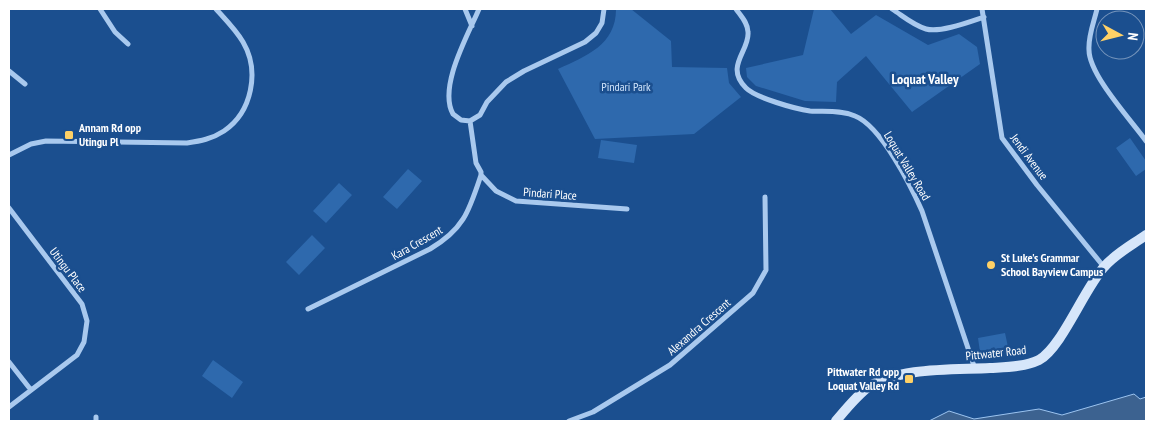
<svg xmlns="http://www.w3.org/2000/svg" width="1155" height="430" font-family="'PT Sans Narrow',sans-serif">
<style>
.green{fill:#2e69ad}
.water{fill:#3c6290;stroke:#9cc4f0}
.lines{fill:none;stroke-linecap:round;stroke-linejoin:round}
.street{stroke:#a9c9ee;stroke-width:5}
.secondary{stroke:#d6e6fa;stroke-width:10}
.poi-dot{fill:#ffd166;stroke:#1b4f8f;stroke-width:2}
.labels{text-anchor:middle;stroke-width:5;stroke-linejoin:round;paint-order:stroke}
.park-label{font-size:12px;fill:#cfe3fa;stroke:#1b4f8f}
.poi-label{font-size:12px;font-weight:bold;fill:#fff;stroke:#1b4f8f;text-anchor:start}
.street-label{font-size:12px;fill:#fff;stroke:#1b4f8f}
.neighbourhood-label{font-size:14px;font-weight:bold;fill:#fff;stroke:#1b4f8f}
</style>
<rect width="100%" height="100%" fill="#1b4f8f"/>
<path class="green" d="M 616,9 L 631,9 L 671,41 L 672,67 L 727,68 L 729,83 L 741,97 L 694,134 L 595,139 L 558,69 C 586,56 616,45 616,9 Z
M 814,9 L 830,9 L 851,34 L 876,15 L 928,45 L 959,34 L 977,47 L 980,64 L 912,112 L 866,56 L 837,82 L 836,102 L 805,101 L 756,86 L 747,77 L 746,68 L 803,55 Z
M 1130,138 L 1146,161 L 1146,169 L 1136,176 L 1116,148 Z
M 601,140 L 637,145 L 634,163 L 598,158 Z
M 408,169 L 422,181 L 397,209 L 383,197 Z
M 339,183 L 352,195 L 326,223 L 313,211 Z
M 312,235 L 325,248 L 299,275 L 286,262 Z
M 1005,333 L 1008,347 L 980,352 L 978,338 Z
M 213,360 L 243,382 L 232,398 L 202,376 Z"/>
<path class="water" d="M 1134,394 L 1140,399 L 1146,397 L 1146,421 L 929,421 L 949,411 L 974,419 L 1039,409 L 1062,415 Z"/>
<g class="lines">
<path class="street" d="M 100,9 L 115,32 L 128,44
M 465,9 L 472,26
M 736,9 C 741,16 748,23 748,32 C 750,51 724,66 746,88 C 756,98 796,109 810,111 C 825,112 841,110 855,116 C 881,126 911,186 922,211 L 975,369
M 892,9 C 903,16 913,25 926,29 C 940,33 969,22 984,17
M 982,9 L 1002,138 L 1037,185 L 1104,267
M 1097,9 C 1094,22 1088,36 1089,50 C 1089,75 1131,120 1146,141
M 9,71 L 25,84
M 470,121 L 480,115 L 487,102 L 506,82 L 524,71 L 585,42 L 596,33 L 602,23 L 604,9
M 470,121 L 461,120 L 453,114 C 438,87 468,35 479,9
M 9,155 L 31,144 L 46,141 L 187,143 C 200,141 212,139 224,131 C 252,112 260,71 243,42 C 236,30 225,19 216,9
M 481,175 L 496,191 L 516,201 L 627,209
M 9,208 L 82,304 L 87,321 L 84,342 L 77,355 L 9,407
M 308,309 L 430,249 C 464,229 469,211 481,175 L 481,172 L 476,163 L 470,121
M 9,362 L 31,390
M 96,417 L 96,421
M 569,421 L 593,412 L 670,365 L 753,293 L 766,270 L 765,197"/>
<path class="secondary" d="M 836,421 C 845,410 856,397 867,388 C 898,367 953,370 990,368 C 1006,367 1024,367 1039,360 C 1062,347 1084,289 1104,267 C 1115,254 1132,245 1146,235"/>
</g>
<g class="poi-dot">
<rect x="64" y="130" width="10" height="10" rx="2.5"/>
<circle cx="991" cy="265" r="5"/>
<rect x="904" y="374" width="10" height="10" rx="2.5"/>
</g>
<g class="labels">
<g class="park-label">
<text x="626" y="91">Pindari Park</text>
</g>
<g class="poi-label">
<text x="79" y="132">Annam Rd opp<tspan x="79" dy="14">Utingu Pl</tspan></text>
<text x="1001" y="262">St Luke's Grammar<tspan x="1001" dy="14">School Bayview Campus</tspan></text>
<text x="899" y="376" text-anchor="end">Pittwater Rd opp<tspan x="899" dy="14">Loquat Valley Rd</tspan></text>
</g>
<g class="street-label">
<text transform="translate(1029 157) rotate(53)" y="4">Jendi Avenue</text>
<text transform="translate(907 166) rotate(59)" y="4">Loquat Valley Road</text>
<text transform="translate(550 194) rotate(4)" y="4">Pindari Place</text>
<text transform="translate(417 243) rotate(-30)" y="4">Kara Crescent</text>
<text transform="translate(68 270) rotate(53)" y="4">Utingu Place</text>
<text transform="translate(699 327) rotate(-41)" y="4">Alexandra Crescent</text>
<text transform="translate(996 353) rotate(-6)" y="4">Pittwater Road</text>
</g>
<g class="neighbourhood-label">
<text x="925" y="84">Loquat Valley</text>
</g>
</g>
<rect width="1155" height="430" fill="none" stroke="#ffffff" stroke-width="20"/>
<g transform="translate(1120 35) rotate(97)"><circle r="24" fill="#1b4f8f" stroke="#7695bc"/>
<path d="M0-4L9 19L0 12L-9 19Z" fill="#ffd166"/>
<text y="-8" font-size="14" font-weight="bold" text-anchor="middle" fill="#ffffff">N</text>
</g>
</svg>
